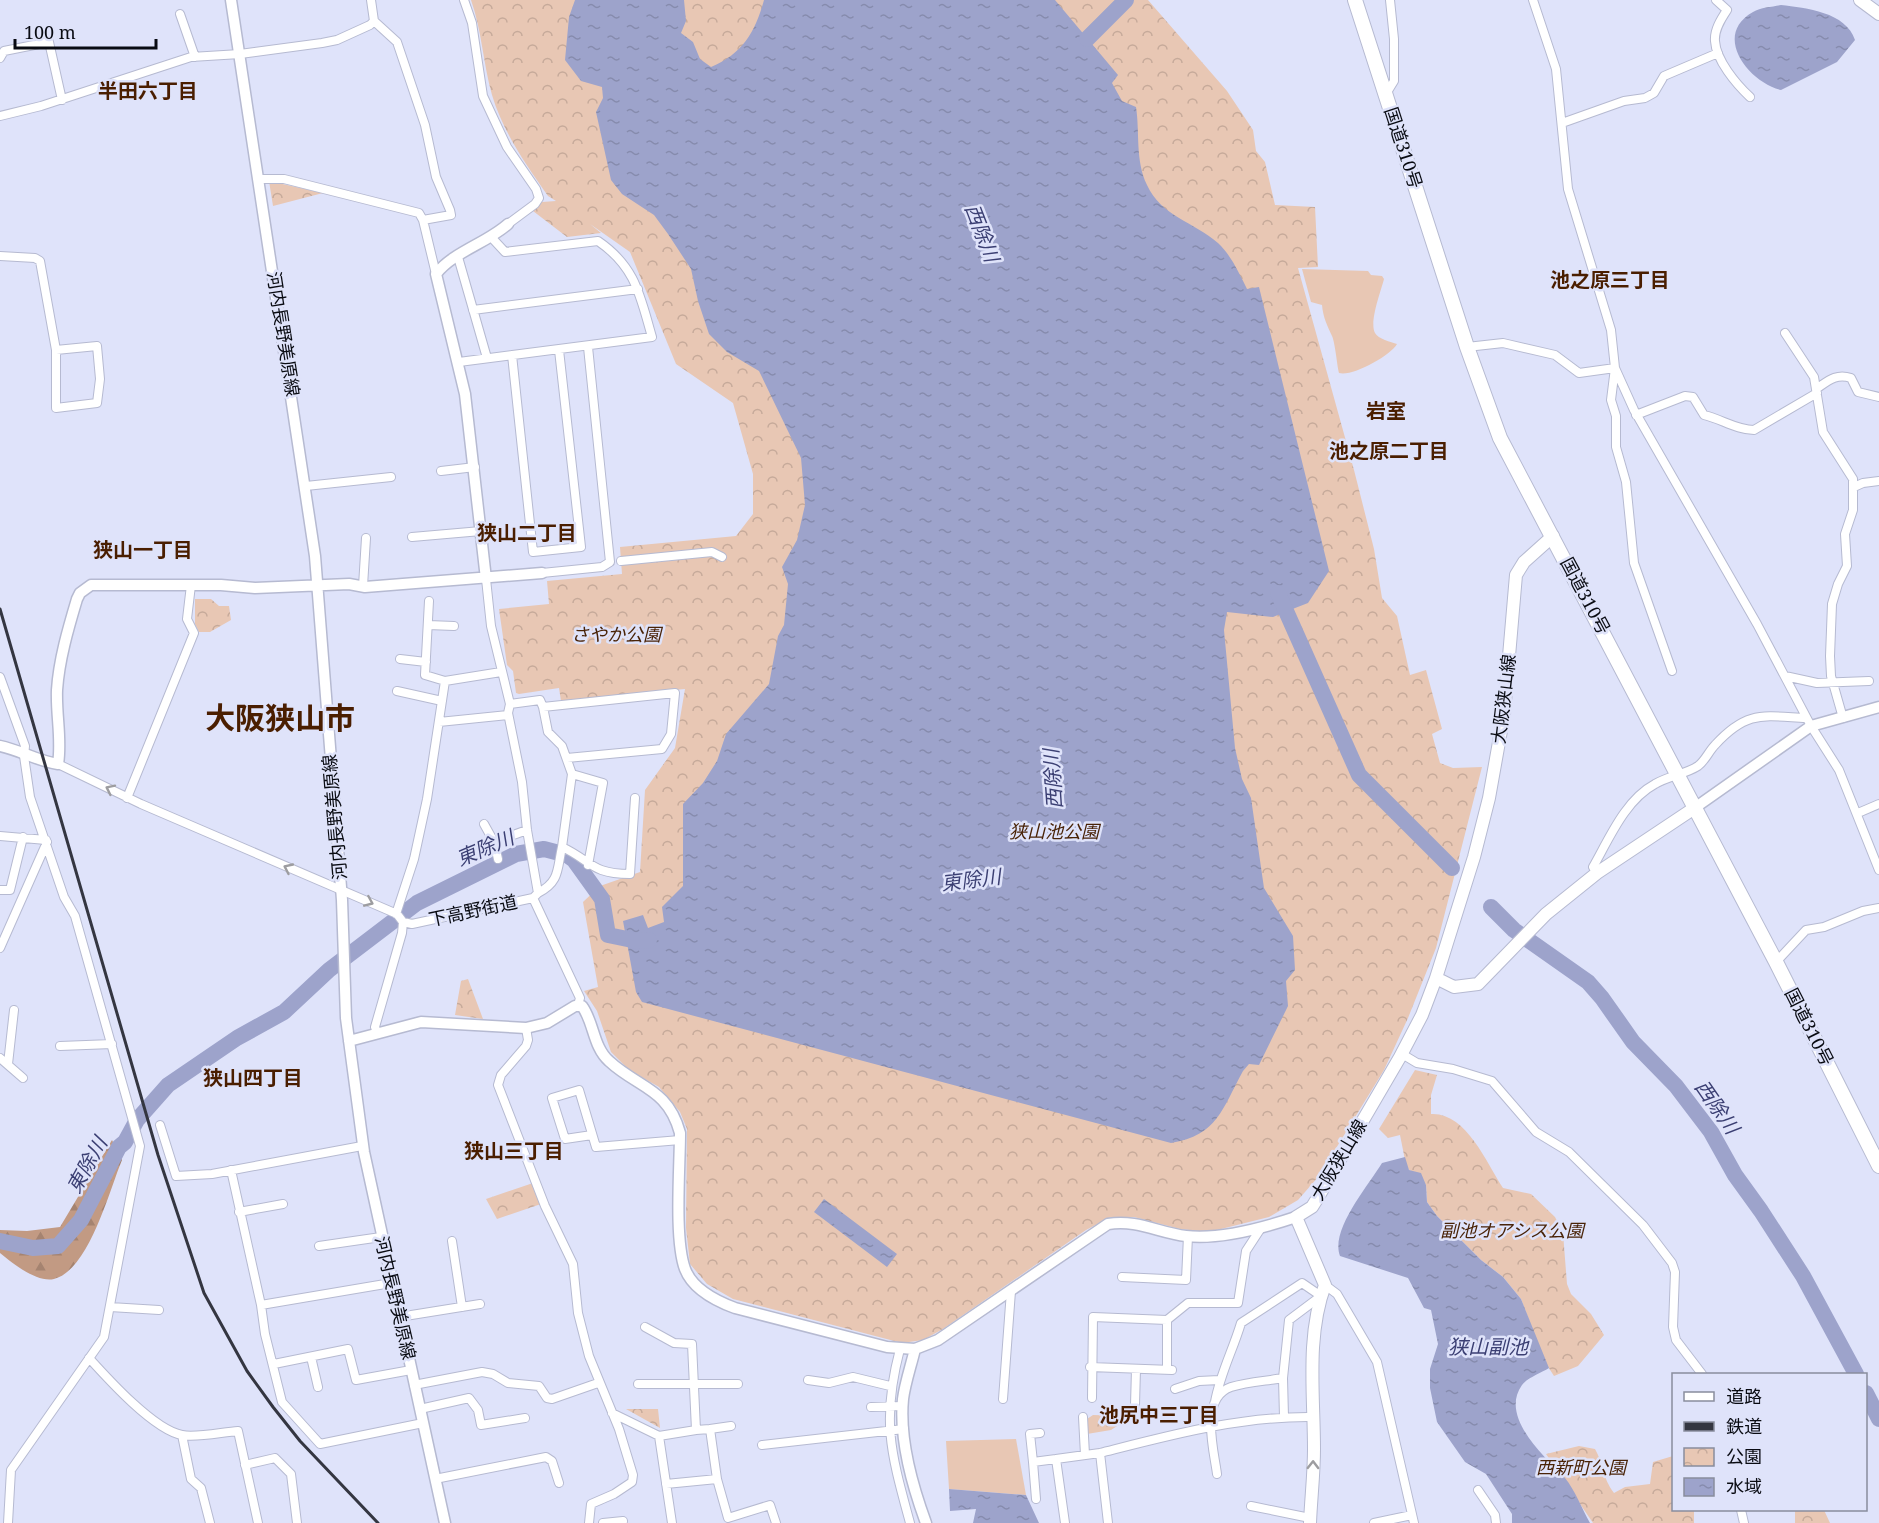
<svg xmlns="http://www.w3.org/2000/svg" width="1879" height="1523" font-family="'Noto Serif','Noto Sans JP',serif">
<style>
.green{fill:#e8c7b4}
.forest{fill:url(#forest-firs)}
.park{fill:url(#park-crowns)}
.water{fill:url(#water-ripples)}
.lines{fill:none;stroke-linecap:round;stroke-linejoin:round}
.river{stroke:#9da3cb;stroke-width:16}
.street-casing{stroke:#b6bad1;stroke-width:10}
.secondary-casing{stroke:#b6bad1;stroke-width:13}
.primary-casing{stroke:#b6bad1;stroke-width:14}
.highway-casing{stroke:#b6bad1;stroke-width:16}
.street{stroke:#fff;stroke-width:8}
.secondary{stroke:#fff;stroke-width:10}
.primary{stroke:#fff;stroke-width:12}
.highway{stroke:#fff;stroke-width:14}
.rail{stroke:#343641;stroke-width:3}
.oneway{stroke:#9d9da0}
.labels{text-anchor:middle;stroke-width:5;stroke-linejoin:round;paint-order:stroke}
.street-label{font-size:18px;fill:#090b12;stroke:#dfe3fa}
.park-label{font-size:18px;font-style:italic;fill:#492307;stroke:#dfe3fa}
.neighbourhood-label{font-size:20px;font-weight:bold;fill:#4a1e00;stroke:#dfe3fa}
.water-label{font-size:20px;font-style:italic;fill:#3b3f73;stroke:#dfe3fa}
.town-label{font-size:30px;font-weight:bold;fill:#4a1e00;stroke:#dfe3fa}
</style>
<defs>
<pattern id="forest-firs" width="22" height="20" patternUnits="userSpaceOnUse" patternTransform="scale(1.5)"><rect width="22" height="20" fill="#c29a83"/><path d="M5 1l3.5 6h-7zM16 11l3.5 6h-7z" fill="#a58370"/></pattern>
<pattern id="park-crowns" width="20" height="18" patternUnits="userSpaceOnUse" patternTransform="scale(1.5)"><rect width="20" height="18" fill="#e8c7b4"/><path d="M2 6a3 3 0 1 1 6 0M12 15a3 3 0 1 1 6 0" fill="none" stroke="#c6aa9a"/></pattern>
<pattern id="water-ripples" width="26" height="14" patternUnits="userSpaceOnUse" patternTransform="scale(1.5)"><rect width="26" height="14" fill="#9da3cb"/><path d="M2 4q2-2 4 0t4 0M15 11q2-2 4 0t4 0" fill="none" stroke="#868bad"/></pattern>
</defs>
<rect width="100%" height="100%" fill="#dfe3fa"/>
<path class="green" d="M 1302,269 L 1368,271 L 1371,275 L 1382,276 L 1384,279 C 1381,291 1369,322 1375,333 C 1378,339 1391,342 1397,344 C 1390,356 1352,377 1339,373 C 1337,365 1335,342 1332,336 C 1327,325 1323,317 1322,305 L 1311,302 Z
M 1016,1439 L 1026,1495 L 949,1489 L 946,1441 Z"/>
<path class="forest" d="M 112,1140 L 122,1160 C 109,1191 89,1270 54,1279 C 37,1283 12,1263 0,1253 L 0,1230 L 27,1231 L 60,1227 Z"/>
<path class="park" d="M 471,0 L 1148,0 L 1227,91 L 1253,130 L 1256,151 L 1265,162 L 1275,205 L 1315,207 L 1318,267 L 1298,268 L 1354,470 L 1374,549 L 1382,598 L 1397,616 L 1410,675 L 1426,670 L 1442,729 L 1432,734 L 1440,763 L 1453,768 L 1482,767 L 1436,948 L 1408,1018 L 1384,1070 L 1319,1176 L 1298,1200 L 1269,1217 L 1209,1232 L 1180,1229 L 1134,1217 L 1111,1217 L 1086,1230 L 943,1329 L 923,1340 L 902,1343 L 733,1299 L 707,1284 L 690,1264 L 686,1228 L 687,1129 L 680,1112 L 659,1087 L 629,1070 L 611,1052 L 597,1011 L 584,991 L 598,987 L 583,902 L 600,886 L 640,872 L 645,790 L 675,748 L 685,689 L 561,701 L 559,688 L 519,694 L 516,693 L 513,671 L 507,665 L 499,609 L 549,604 L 547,581 L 622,574 L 620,547 L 736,536 L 753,514 L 753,474 L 733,403 L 676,364 L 630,252 L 590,224 L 601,233 L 567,237 L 533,211 L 542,202 L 556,201 L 548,196 C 526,165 503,132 492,95 C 483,63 482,31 471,0 Z
M 269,181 L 323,193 L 273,206 Z
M 195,599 L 211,599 L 219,606 L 229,606 L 231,620 L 210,632 L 199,632 L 195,624 Z
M 468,979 L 483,1019 L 455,1015 L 461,981 Z
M 1415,1070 L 1437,1075 L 1431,1095 L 1431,1114 C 1466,1112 1486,1162 1503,1188 L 1531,1194 L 1555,1217 L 1563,1233 L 1567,1284 L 1571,1294 L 1591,1314 L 1604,1335 L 1578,1366 L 1554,1376 L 1545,1362 L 1521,1299 L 1503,1277 L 1481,1260 L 1437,1216 L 1427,1202 L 1426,1185 L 1418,1174 L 1409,1170 L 1406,1165 L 1400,1135 L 1388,1138 L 1379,1129 Z
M 533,1183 L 541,1204 L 497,1219 L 486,1199 Z
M 626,1409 L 658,1409 L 660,1428 Z
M 1093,1415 L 1128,1416 L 1128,1419 L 1111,1430 L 1087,1434 L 1087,1419 Z
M 1579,1446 L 1595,1449 C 1604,1465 1602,1477 1614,1493 L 1625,1487 L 1650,1484 L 1653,1462 L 1673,1456 L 1674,1510 L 1694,1510 L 1694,1523 L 1593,1523 L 1546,1454 Z
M 1795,1510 L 1824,1510 L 1830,1523 L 1795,1523 Z"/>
<path class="water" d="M 575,0 L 684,0 L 686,21 L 681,33 L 693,42 L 700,59 L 711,67 C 742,54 755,33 764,0 L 1055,0 L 1118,75 L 1112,83 L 1122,101 L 1136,107 C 1140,132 1135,160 1147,185 C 1161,216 1194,222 1218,243 C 1231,255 1239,273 1247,289 L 1259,287 L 1329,571 L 1308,603 L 1290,610 L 1273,617 L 1227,612 L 1224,630 L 1235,748 L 1242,779 L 1251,798 L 1264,888 L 1293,936 L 1295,970 L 1286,981 L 1288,1006 L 1259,1065 L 1249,1064 L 1243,1071 C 1222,1109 1218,1135 1171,1143 L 642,1002 L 636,992 L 623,921 L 643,915 L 648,928 L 664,922 L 662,907 L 683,886 L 683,804 L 703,783 L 717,761 L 726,734 L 769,684 L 778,636 L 784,625 L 788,584 L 782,567 L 797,540 L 805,505 L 801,458 L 759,371 L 727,352 L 709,334 L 698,301 L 691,269 L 668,234 L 654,215 L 622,194 L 611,180 L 596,112 L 603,98 L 602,87 L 581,81 L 565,60 L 569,17 Z
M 1781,5 C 1806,8 1846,12 1855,40 L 1837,62 L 1781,90 C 1748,82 1712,35 1753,12 C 1761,7 1772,7 1781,5 Z
M 1405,1157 L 1409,1170 L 1421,1173 L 1426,1185 L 1427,1202 L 1437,1216 L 1481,1260 L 1503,1277 L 1521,1299 L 1549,1368 C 1541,1373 1527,1378 1522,1385 C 1499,1417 1545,1457 1565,1478 C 1575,1490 1582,1509 1590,1523 L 1512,1523 L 1512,1514 L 1486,1474 L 1465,1462 L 1437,1422 L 1430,1388 L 1430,1369 L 1438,1344 L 1431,1310 L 1424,1308 L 1408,1278 L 1340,1256 C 1330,1230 1368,1186 1382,1163 Z
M 824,1199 L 897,1254 L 887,1267 L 814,1212 Z
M 949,1489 L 1026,1495 L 1039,1523 L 973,1523 L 976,1509 L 950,1511 Z"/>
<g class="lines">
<path class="river" d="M 1087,39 L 1126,0
M 1278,593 L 1359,775 L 1452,868
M 1491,907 L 1514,930 L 1588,982 L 1602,998 L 1633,1042 L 1676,1086 L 1711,1132 L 1735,1175 L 1761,1211 L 1803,1276 L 1856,1374
M 0,1241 L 33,1248 L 58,1246 L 81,1220 L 119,1147 L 125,1142 L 137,1120 L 168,1085 L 237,1038 L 284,1012 L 329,970 L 417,903 L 516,854 L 544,849 L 567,855 L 574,860 L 602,899 L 608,935 L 637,941 L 649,940
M 1866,1393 L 1879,1419"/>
<defs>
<path id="street" d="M 464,0 L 472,23 L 483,96 L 507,147 L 536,189 L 539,198 L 535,204 L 508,224
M 1533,0 L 1556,69 L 1568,189 L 1611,330 L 1615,368 L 1634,410 L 1757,624 L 1811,726 L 1839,770 L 1879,870
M 1716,0 L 1727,10 C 1721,19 1714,30 1715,41 C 1716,60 1736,84 1750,97
M 180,14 L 195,57
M 374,21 L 397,42 L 425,125 L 436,177 L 450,210 L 451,215 L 423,220 L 436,274
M 0,58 L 4,51 L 49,42 L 62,100
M 1386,94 L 1394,81 L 1394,39 L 1390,0
M 0,116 L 41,106 L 191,57 L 240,54 L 322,43 L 337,40 L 370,25 L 374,21 L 371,0
M 1562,123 L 1624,101 L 1645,98 L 1654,93 L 1664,76 L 1718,53
M 260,179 L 284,179 L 419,213 L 423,220
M 0,256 L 35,258 L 40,261 L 56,350 L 56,408 L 97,403 L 100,379 L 97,346 L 56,350
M 458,257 L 487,358
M 473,310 L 638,289
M 1785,333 L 1814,377 L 1823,432 L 1853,479 L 1853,510 L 1845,534 L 1847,566 L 1838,584 L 1832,604 L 1830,656 L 1831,676 L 1843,718
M 1467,347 L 1503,343 L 1555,355 L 1579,373 L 1615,368
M 512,355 L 533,552 L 581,547 L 559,350
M 459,362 L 652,337 C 640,296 636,267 598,241 L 505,252 L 492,238
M 1615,368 L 1611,400 L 1616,416 L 1616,447 L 1626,482 L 1634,563 L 1672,671
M 1816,389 C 1828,381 1836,373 1851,378 L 1858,392 L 1879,397
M 1636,415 L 1685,396 L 1693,397 L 1704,415 C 1721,419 1737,430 1754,430 L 1817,393
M 441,471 L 475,467
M 306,486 L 391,477
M 1854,487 L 1863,483 L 1879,481
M 412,537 L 481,531
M 621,561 L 712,552 L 722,557
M 542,573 L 602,567 L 610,562 L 588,347
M 486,579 L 491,626 L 510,704 L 508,713 L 522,782 L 527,830 L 538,893 L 533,898
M 363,586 L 366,538
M 429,601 L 425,675 L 445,681 L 501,672
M 428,625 L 454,626
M 400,659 L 426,662
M 1785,676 L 1817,683 L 1869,681
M 0,677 L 25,746 L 24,756 L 30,797 L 64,897 L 75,916 L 140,1146 L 104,1337 L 11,1470 L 8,1523
M 397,691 L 442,701
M 510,704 L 540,700 L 543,707 L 675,693 L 671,734 L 662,749 L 567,758
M 543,707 L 548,732 L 562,746 L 572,774 L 562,847 C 592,861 591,874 630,874 L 635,798
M 439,722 L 508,715
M 58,764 L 141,804 L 397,914 L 403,922 L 402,933 L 375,1027 L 377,1033
M 572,774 L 603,783 L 588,865
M 127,798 L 194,633 L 187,619 L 191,585
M 1858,813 L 1879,804
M 484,824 L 494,842 L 498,859
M 0,836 L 46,840
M 494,842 L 527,830
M 1597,873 L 1593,867 C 1609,839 1625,800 1655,784 C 1668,776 1686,774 1698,766 C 1705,761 1709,751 1715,745 C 1747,710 1763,716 1806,718
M 0,890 L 10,890 L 23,837
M 538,893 C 560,882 557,869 562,847
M 533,898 L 580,998 L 578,1005
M 396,914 L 414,859 L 427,799 L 445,681
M 403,922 L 412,924 L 533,898
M 0,948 L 47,842
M 1776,962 L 1806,930 L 1824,927 L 1863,911 L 1879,908
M 526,1028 L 528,1040 L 526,1046 L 501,1075 L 498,1085 L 545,1206 L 573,1264 L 578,1313 L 589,1356 L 619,1429 L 633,1475 L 632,1482 L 614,1494 L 591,1504 L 589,1523
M 60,1046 L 112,1044
M 1402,1054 L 1417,1063 L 1453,1069 L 1492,1081 L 1536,1132 L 1569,1152 L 1643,1225 L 1672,1263 L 1675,1272 L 1673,1327 L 1676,1340 L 1702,1374
M 0,1058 L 23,1078
M 8,1064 L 14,1010
M 160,1125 L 176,1176 L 212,1174 L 362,1146
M 592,1135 L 565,1139 L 552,1098 L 579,1090 L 596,1147 L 680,1140
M 231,1170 L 261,1305 L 265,1334 L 282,1402 L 320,1444 L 423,1423
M 239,1212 L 283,1204
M 452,1241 L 462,1307
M 319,1246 L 381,1237
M 1122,1277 L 1186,1280 L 1188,1236
M 1325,1285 L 1337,1294 L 1377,1362 L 1414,1523
M 261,1305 L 391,1283
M 110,1307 L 159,1310
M 399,1317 L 480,1304
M 645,1327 L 674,1343 L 692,1344 L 696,1430 L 710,1429
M 900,1349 C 881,1421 891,1453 910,1523
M 311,1357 L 318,1387
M 89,1358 C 108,1379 154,1430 182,1435 C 196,1438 223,1432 238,1431 L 258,1523
M 274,1364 L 348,1349 L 356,1380 L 411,1370
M 1090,1367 L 1172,1370
M 1167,1370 L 1167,1320
M 1283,1378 L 1284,1417
M 808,1380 L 829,1383 L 853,1377 L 890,1386
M 638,1384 L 738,1384
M 414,1385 L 482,1372 L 493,1374 L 508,1383 L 539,1386 L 547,1398 L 552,1399 L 598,1383
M 1175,1389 L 1199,1381 L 1219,1380
M 1092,1398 L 1093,1317 L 1167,1320 L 1188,1303 L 1238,1303 L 1246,1251 L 1261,1228
M 1003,1399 L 1011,1291
M 1215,1402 C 1220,1374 1233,1350 1241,1323 L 1302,1283 L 1321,1296 L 1289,1320 L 1283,1378 C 1266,1381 1247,1382 1231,1387 C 1199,1398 1214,1450 1217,1474
M 1135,1405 L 1136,1369
M 871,1407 L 903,1406
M 420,1409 L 469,1398 L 478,1410 L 481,1425 L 525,1418
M 612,1413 L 659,1436 L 696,1430
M 1083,1417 L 1085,1455
M 731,1426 L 710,1429 L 717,1479 L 728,1518 L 770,1505 L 776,1523
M 1040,1433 L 1030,1434 L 1033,1462 L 1056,1459 L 1065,1523
M 182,1435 L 191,1479 L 201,1488 L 210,1523
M 659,1436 L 672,1523
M 762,1445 L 904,1429
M 1100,1453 C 1171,1435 1240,1416 1313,1417
M 1056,1459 L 1100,1453 L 1108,1523
M 1033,1462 L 1036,1499
M 245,1465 L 275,1458 L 291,1474 L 297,1523
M 435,1479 L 546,1457 L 552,1461 L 559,1483
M 666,1484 L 717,1479
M 1478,1490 L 1495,1515 L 1496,1523
M 1251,1506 L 1310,1518
M 1741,1510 L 1744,1523
M 603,1523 L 623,1521
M 1374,1523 L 1412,1515"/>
<path id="secondary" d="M 231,0 L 315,556 L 342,900 L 346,1018 L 364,1152 L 445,1523
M 486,579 L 465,394 L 436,274 C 453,252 487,243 508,224
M 0,746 C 20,750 37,761 58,764 C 62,740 56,716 57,690 C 59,660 68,629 77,599 L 80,593 L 91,585 L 221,585 L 255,588 L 349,584 L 365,587 L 542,573
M 1696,807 L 1811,726 L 1879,707
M 349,1041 L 421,1022 L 526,1028 L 547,1023 L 575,1006 L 582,1006 C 594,1022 593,1047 609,1061 C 638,1088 668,1088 680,1133 C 680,1167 674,1239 685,1269 C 693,1290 716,1301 735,1308 L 887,1347 L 915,1349 L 938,1340 L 1108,1224 C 1137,1219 1159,1233 1186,1236 C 1220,1240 1263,1228 1296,1217
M 915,1349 C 911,1366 905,1383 903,1399 C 899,1440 912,1485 926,1523"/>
<path id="primary" d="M 1860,0 L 1879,14
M 1436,978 L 1454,987 L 1478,984 L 1546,914 L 1597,873 L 1696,807
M 1310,1523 C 1311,1498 1314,1474 1314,1449 C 1314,1395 1306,1336 1325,1285 L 1296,1217 L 1312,1207 L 1317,1199 L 1400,1057 L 1422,1015 L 1436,978 L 1474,857 L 1489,798 L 1504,714 L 1516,575 L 1524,562 L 1553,536"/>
<path id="highway" d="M 1355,0 L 1467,347 L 1500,438 L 1776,962 L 1879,1166"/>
</defs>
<use href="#street" class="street-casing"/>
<use href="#secondary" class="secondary-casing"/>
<use href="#primary" class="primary-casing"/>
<use href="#highway" class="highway-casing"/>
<use href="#street" class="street"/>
<use href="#secondary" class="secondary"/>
<use href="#primary" class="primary"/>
<use href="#highway" class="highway"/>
<path class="rail" d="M 0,609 L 158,1155 L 204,1293 L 247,1371 L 273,1407 L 300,1441 L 378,1523"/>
</g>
<defs><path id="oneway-chevron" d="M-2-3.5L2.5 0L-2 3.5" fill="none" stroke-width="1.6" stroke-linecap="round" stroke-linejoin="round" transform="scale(1.5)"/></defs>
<g class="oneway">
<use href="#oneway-chevron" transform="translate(110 789) rotate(-154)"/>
<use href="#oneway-chevron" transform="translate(288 868) rotate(-155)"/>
<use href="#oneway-chevron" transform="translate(369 902) rotate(23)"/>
<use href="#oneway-chevron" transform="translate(1313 1465) rotate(-89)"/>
</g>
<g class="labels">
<g class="street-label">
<text transform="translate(1403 148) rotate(72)" y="6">国道310号</text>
<text transform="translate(283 334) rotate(81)" y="6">河内長野美原線</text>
<text transform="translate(1585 596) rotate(62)" y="6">国道310号</text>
<text transform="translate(1504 699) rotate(-83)" y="6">大阪狭山線</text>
<text transform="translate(335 817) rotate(-95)" y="6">河内長野美原線</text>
<text transform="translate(473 911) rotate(-12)" y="6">下高野街道</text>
<text transform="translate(1809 1027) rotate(63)" y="6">国道310号</text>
<text transform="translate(1339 1160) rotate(-59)" y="6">大阪狭山線</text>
<text transform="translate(395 1298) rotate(77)" y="6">河内長野美原線</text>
</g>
<g class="park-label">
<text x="616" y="641">さやか公園</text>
<text x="1054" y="838">狭山池公園</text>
<text x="1512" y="1237">副池オアシス公園</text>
<text x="1581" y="1474">西新町公園</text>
</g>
<g class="neighbourhood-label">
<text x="148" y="98">半田六丁目</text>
<text x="1610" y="287">池之原三丁目</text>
<text x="1386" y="418">岩室</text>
<text x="1389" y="458">池之原二丁目</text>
<text x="527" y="540">狭山二丁目</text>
<text x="143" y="557">狭山一丁目</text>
<text x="253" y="1085">狭山四丁目</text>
<text x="514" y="1158">狭山三丁目</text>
<text x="1159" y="1422">池尻中三丁目</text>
</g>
<g class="water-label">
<text transform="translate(982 233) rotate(69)" y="7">西除川</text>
<text transform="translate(1053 779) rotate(-94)" y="7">西除川</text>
<text transform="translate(485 848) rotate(-23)" y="7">東除川</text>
<text transform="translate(971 880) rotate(-7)" y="7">東除川</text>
<text transform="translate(1717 1107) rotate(55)" y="7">西除川</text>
<text transform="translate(87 1165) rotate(-61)" y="7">東除川</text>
<text x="1488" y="1354">狭山副池</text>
</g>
<g class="town-label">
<text x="280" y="729">大阪狭山市</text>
</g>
</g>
<rect x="1672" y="1373" width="195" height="138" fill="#dfe3fa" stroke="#898d9d" stroke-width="1.5"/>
<rect x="1684" y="1392" width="30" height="9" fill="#ffffff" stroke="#898d9d" stroke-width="1.5"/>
<text x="1726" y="1403" font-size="18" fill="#090b12">道路</text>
<rect x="1684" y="1422" width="30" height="9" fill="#343641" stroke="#898d9d" stroke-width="1.5"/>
<text x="1726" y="1433" font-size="18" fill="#090b12">鉄道</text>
<rect x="1684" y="1448" width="30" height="18" fill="url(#park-crowns)" stroke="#898d9d" stroke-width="1.5"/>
<text x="1726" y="1463" font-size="18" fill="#090b12">公園</text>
<rect x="1684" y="1478" width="30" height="18" fill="url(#water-ripples)" stroke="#898d9d" stroke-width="1.5"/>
<text x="1726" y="1493" font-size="18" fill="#090b12">水域</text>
<path d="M15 39v9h141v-9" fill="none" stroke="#090b12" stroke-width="3"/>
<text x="24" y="39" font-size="18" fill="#090b12" stroke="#dfe3fa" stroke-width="4.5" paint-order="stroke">100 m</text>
</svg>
